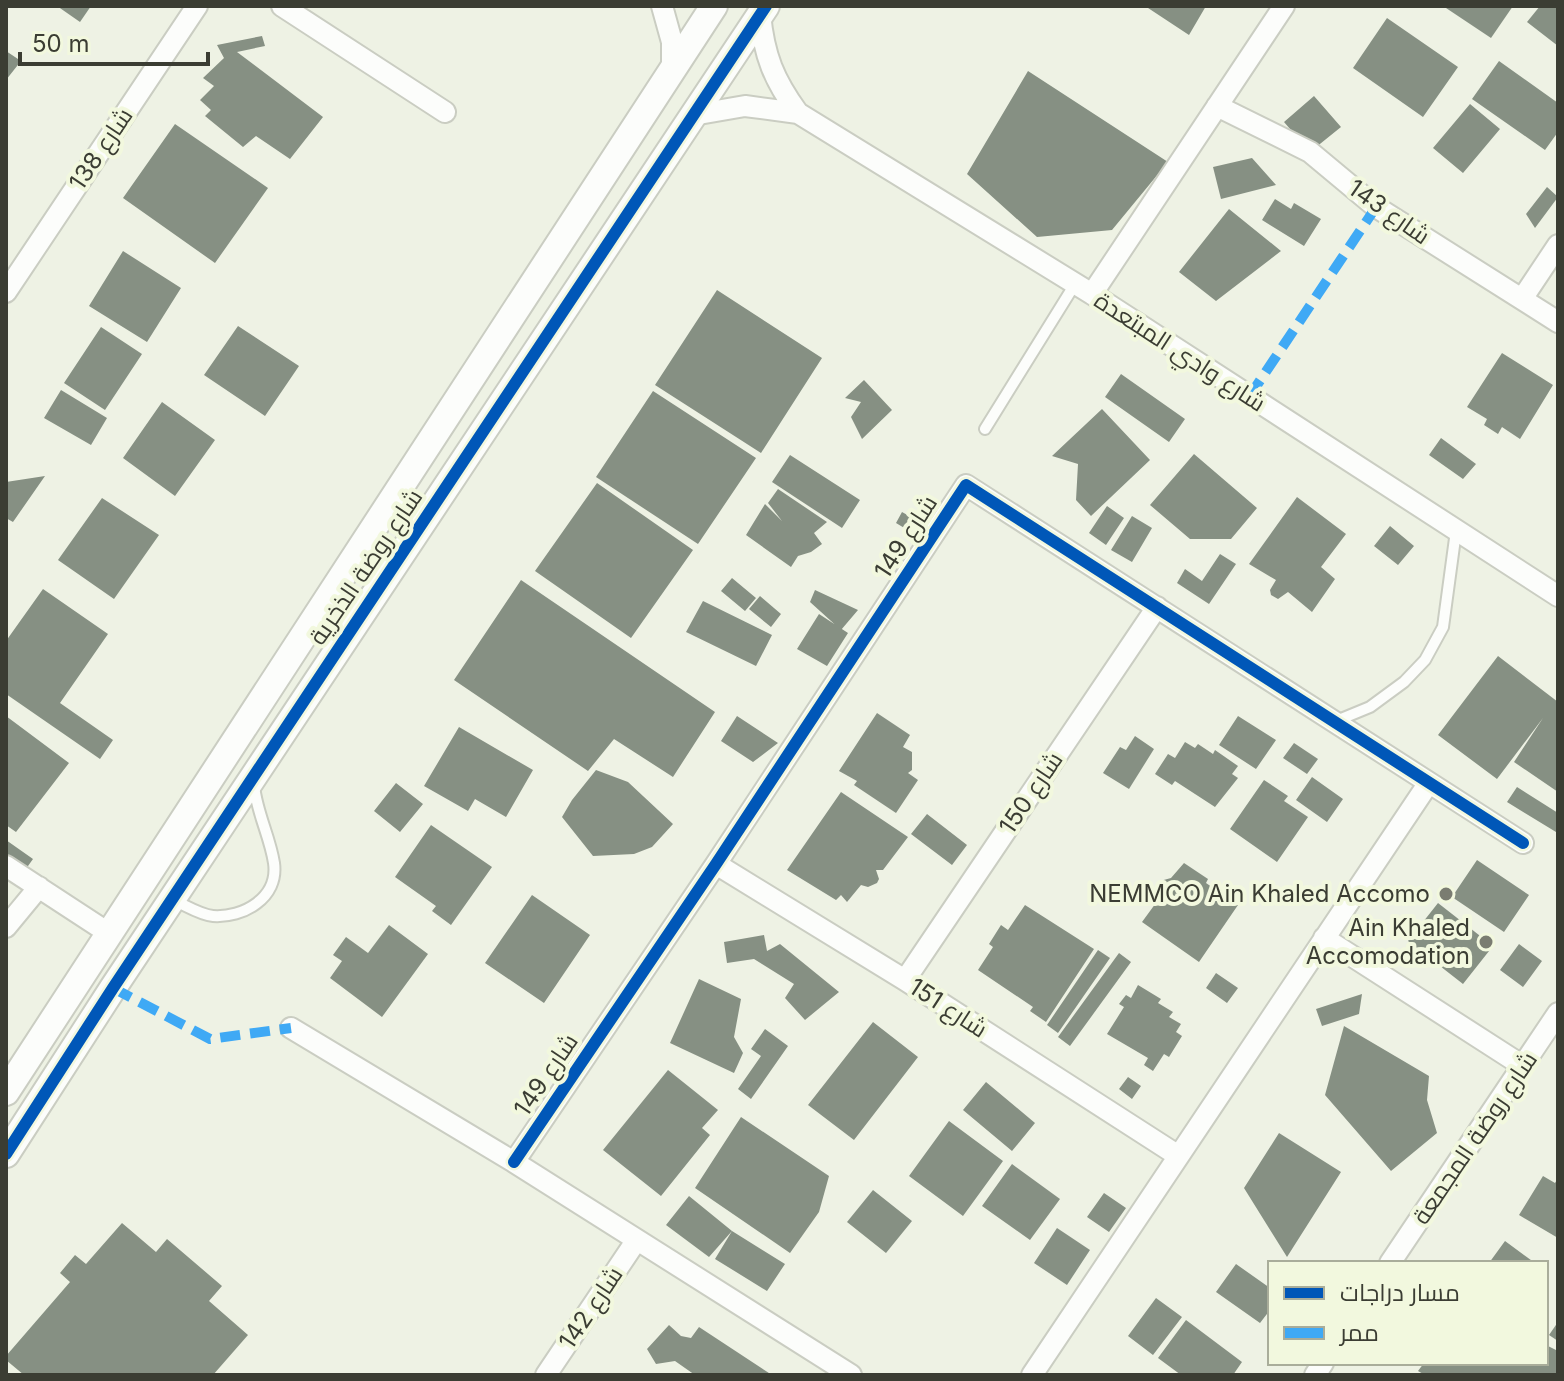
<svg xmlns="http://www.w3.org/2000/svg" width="1564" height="1381" font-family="Inter,Cairo,sans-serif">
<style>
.building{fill:#869083}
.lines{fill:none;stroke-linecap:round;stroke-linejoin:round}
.service-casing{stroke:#cacdc2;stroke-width:14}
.minor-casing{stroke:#cacdc2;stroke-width:24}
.tertiary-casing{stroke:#cacdc2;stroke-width:30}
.service{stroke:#fcfdfb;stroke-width:10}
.minor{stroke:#fcfdfb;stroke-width:20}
.tertiary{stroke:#fcfdfb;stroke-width:26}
.quiet{stroke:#3fa9f5;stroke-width:10;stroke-dasharray:20 10;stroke-linecap:butt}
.cycleway-casing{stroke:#f2f8de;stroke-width:17}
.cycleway{stroke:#0057b8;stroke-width:12}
.poi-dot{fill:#7a7c71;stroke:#f2f8de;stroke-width:3}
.labels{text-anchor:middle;stroke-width:8;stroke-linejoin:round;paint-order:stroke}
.street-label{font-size:24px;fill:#3b3d33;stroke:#f2f8de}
.poi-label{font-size:24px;fill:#3b3d33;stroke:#f2f8de;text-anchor:end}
</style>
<rect width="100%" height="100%" fill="#eef2e4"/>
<path class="building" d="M 57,6 L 91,6 L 80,22 Z
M 1145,6 L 1206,6 L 1189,35 Z
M 1443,6 L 1513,6 L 1491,38 Z
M 1540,6 L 1558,6 L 1558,46 L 1527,22 Z
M 1387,18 L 1458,67 L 1423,117 L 1353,68 Z
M 262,36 L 265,46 L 237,52 L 323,117 L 290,159 L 256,136 L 243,147 L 205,116 L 211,110 L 200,100 L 214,86 L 203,78 L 224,58 L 217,45 Z
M 6,51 L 21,61 L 6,80 Z
M 1499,61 L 1558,103 L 1558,132 L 1545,150 L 1472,99 Z
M 1028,71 L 1168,162 L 1112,230 L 1037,237 L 967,174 Z
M 1314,96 L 1341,127 L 1310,152 L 1284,122 Z
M 1470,104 L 1500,129 L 1463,173 L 1433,148 Z
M 175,124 L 268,188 L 215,263 L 123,198 Z
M 1252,158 L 1276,185 L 1221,199 L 1213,167 Z
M 1547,187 L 1558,197 L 1535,228 L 1526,214 Z
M 1275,199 L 1291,209 L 1294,203 L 1321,219 L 1304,246 L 1262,220 Z
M 1229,209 L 1281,251 L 1216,301 L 1179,272 Z
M 123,251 L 181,288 L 147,342 L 89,306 Z
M 717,290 L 822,358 L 761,453 L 655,385 Z
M 238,326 L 299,366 L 265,416 L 204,375 Z
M 101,327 L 142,354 L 105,410 L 64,383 Z
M 1502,353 L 1553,385 L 1520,439 L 1502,427 L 1498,434 L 1484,425 L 1487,419 L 1467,407 Z
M 1121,374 L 1185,419 L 1169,442 L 1105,397 Z
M 864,380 L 892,410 L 862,439 L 851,417 L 861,402 L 845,398 Z
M 61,390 L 107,418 L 91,445 L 44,418 Z
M 653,391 L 756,458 L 698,544 L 596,477 Z
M 162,402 L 215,440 L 175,496 L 123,458 Z
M 1102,409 L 1150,460 L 1091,516 L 1076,500 L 1078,464 L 1052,456 Z
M 1441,438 L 1476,464 L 1463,479 L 1429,455 Z
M 1194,454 L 1257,508 L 1231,539 L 1190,539 L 1150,505 Z
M 790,455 L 860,500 L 842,528 L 772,482 Z
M 45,476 L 13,522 L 6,518 L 6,482 Z
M 597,483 L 693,550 L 631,638 L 535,571 Z
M 778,489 L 827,522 L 814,533 L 822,544 L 811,552 L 798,556 L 791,567 L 746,535 L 765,504 L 782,521 L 768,503 Z
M 1297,497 L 1346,534 L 1321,567 L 1335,579 L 1312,612 L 1288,592 L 1278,599 L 1271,595 L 1270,590 L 1276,580 L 1249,564 Z
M 102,498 L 159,535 L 114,599 L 58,560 Z
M 1107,506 L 1124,518 L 1106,545 L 1089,533 Z
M 902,512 L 918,521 L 911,532 L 896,523 Z
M 1132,516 L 1152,528 L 1132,562 L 1111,550 Z
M 1390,526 L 1414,546 L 1398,565 L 1374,546 Z
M 1220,554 L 1236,564 L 1209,604 L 1177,583 L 1185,569 L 1202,581 Z
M 732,578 L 756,598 L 745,611 L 721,591 Z
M 521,580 L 715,712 L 673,777 L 614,739 L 588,771 L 454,680 Z
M 43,589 L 108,634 L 60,703 L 113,740 L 100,759 L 6,694 L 6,641 Z
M 815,590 L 858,610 L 841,630 L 810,602 Z
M 760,596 L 781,614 L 771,627 L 749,609 Z
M 703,601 L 772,635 L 756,666 L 686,632 Z
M 819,614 L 848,633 L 827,666 L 797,649 Z
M 1498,656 L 1558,702 L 1558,792 L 1514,762 L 1543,718 L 1497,779 L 1438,735 Z
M 877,713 L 910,735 L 903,747 L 912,752 L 912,770 L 908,773 L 918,780 L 896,813 L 854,785 L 857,781 L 839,771 Z
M 6,716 L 69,763 L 16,832 L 6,825 Z
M 737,716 L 778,743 L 753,762 L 721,741 Z
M 1238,716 L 1276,740 L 1256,769 L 1219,745 Z
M 459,727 L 533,770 L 506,817 L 475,799 L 468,811 L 424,786 Z
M 1135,736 L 1154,749 L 1129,789 L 1103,773 L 1120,747 L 1126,750 Z
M 1185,742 L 1195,748 L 1198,744 L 1213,754 L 1215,750 L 1238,766 L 1232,774 L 1238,778 L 1215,807 L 1175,781 L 1172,785 L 1155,774 L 1168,754 L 1175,758 Z
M 1294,743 L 1318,759 L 1307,774 L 1283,758 Z
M 596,770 L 628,782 L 673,824 L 652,847 L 634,854 L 593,856 L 562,817 L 572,800 Z
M 1312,777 L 1343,799 L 1327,822 L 1296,800 Z
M 1264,780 L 1288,796 L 1284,801 L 1308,817 L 1277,862 L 1230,829 Z
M 396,783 L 423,804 L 400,832 L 374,811 Z
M 1517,787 L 1558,813 L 1556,832 L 1507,802 Z
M 841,792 L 908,837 L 883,870 L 876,870 L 879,879 L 877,883 L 868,887 L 861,885 L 847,902 L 841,895 L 836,900 L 787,870 Z
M 927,814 L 967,845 L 952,865 L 911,834 Z
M 431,825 L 492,867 L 451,925 L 432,911 L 436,906 L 395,877 Z
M 6,840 L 33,859 L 23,873 L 6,862 Z
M 1477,860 L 1529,895 L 1504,932 L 1452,897 Z
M 1184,863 L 1208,879 L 1206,883 L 1238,905 L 1199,962 L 1142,922 L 1161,896 L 1158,889 L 1160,881 L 1171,878 Z
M 532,895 L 590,935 L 544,1003 L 485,963 Z
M 1438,903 L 1493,946 L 1463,984 L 1408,941 Z
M 1025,905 L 1094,949 L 1046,1022 L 1030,1011 L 1033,1007 L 978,970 L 993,947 L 989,944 L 1001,925 L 1008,930 Z
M 389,925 L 428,954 L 382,1017 L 330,978 L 342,961 L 333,955 L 346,937 L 368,953 Z
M 764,935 L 767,951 L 780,944 L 839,992 L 805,1020 L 785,998 L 794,984 L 754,959 L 727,963 L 724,942 Z
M 1519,944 L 1542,961 L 1523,987 L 1500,970 Z
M 1098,950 L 1110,958 L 1058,1033 L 1047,1025 Z
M 1119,953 L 1131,962 L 1070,1046 L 1058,1037 Z
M 1216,973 L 1238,988 L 1227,1003 L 1206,988 Z
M 699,979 L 741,999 L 734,1037 L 743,1053 L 734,1073 L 670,1043 Z
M 1138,985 L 1161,999 L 1158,1003 L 1173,1012 L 1169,1017 L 1181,1024 L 1176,1032 L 1182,1036 L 1169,1057 L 1164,1054 L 1153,1071 L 1144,1065 L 1148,1058 L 1107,1034 L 1124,1007 L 1119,1004 L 1126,995 L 1131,998 Z
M 1362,994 L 1359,1014 L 1322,1026 L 1316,1009 Z
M 873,1022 L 918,1057 L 854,1140 L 808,1105 Z
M 1344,1026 L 1429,1076 L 1427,1100 L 1437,1133 L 1391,1171 L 1325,1095 Z
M 765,1029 L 788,1046 L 751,1099 L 738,1089 L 761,1056 L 751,1049 Z
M 668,1070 L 718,1110 L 702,1128 L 710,1135 L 661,1196 L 603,1150 Z
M 1128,1077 L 1141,1086 L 1132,1099 L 1119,1089 Z
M 986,1082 L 1035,1123 L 1012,1151 L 963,1110 Z
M 741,1117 L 829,1176 L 819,1212 L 790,1253 L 695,1188 Z
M 949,1121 L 1003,1161 L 963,1216 L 909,1176 Z
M 1279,1133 L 1341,1172 L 1287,1257 L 1244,1188 Z
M 1012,1164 L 1060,1199 L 1030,1240 L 982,1206 Z
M 1543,1176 L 1555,1183 L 1558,1178 L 1558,1238 L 1519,1215 Z
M 873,1190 L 912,1221 L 886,1253 L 847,1222 Z
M 1104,1193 L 1126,1208 L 1109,1232 L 1087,1217 Z
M 689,1196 L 732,1231 L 709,1257 L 666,1225 Z
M 122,1223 L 156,1252 L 167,1239 L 222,1286 L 209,1301 L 248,1335 L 213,1375 L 24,1375 L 6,1360 L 6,1356 L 70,1282 L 60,1273 L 75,1255 L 86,1264 Z
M 1057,1228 L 1090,1250 L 1067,1285 L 1034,1263 Z
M 732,1231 L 785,1264 L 767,1291 L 715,1259 Z
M 1505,1241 L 1535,1263 L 1489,1263 Z
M 1236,1264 L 1270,1288 L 1270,1310 L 1260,1323 L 1216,1292 Z
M 1156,1298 L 1182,1317 L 1153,1355 L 1128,1336 Z
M 1186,1320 L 1242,1362 L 1233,1375 L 1181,1375 L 1158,1358 Z
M 1558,1322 L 1558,1341 L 1549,1335 Z
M 669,1325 L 681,1336 L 691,1338 L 699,1327 L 772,1375 L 695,1375 L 675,1361 L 656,1364 L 647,1349 Z
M 1546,1345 L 1558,1351 L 1558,1375 L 1425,1375 L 1418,1371 L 1424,1363 L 1546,1363 Z"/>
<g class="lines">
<defs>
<path id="service" d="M 985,429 L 1075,284
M 1336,721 L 1370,707 L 1404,682 L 1425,660 L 1443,627 L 1456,531
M 173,900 C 185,905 200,915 213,916 C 243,918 279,898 274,863 C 270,837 257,813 254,786"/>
<path id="minor" d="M 282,6 L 445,112
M 662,6 L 672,42 L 672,66
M 760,14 C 764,56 774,80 798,113
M 1217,106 L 1310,152 L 1376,207 L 1558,322
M 693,115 L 745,106 L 798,113 L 1092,294 L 1558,596
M 6,292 L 197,6
M 1092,294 L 1284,6
M 1522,299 L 1558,245
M 716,864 L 905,980 L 1177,1155
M 6,866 L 110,934
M 6,927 L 39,887
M 1324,938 L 1523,1066
M 905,980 L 1157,607
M 291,1028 L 514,1162 L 851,1375
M 514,1162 L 716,864 L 966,485 L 1523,843
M 1390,1263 L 1558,1013
M 546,1375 L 636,1241
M 1032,1375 L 1428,784
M 1315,1375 L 1323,1363"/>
<path id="tertiary" d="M 6,1092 L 714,6
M 6,1154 L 113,988 L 766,6"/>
</defs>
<use href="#service" class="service-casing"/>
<use href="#minor" class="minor-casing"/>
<use href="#tertiary" class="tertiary-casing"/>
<use href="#service" class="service"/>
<use href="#minor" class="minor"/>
<use href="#tertiary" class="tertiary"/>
<path class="quiet" d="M 1249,397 L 1376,207
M 113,988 L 210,1039 L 291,1028"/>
<defs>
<path id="cycleway" d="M 6,1154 L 113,988 L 766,6
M 514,1162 L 716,864 L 966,485 L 1523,843"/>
</defs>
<use href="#cycleway" class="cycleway-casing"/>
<use href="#cycleway" class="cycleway"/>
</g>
<g class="poi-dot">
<circle cx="1446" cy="894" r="8"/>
<circle cx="1486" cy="942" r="8"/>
</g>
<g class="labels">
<g class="street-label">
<text transform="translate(101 149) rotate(-56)" y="8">شارع 138</text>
<text transform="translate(1389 212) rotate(35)" y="8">شارع 143</text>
<text transform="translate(1180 352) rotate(33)" y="8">شارع وادي المبتعدة</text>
<text transform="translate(906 537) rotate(-57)" y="8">شارع 149</text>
<text transform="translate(366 567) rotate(-56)" y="8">شارع روضة الذخرية</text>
<text transform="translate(1031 793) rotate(-56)" y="8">شارع 150</text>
<text transform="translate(948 1008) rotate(33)" y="8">شارع 151</text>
<text transform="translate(546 1075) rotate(-56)" y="8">شارع 149</text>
<text transform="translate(1475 1138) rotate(-56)" y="8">شارع روضة المجمعة</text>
<text transform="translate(591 1308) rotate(-56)" y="8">شارع 142</text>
</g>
<g class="poi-label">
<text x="1430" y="902">NEMMCO Ain Khaled Accomo</text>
<text x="1470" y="936">Ain Khaled<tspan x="1470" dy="28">Accomodation</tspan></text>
</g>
</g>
<rect width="1564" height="1381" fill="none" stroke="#3b3d33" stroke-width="16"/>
<rect x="1268" y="1261" width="280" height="104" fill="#f2f8de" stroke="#a9ad9a" stroke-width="2"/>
<rect x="1284" y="1287" width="40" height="12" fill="#0057b8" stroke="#a9ad9a" stroke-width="2"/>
<text x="1340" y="1301" font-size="24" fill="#3b3d33">مسار دراجات</text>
<rect x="1284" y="1327" width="40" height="12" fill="#3fa9f5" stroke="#a9ad9a" stroke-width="2"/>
<text x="1340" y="1341" font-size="24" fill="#3b3d33">ممر</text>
<path d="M20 52v12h188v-12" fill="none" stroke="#3b3d33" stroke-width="4"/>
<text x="32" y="52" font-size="24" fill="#3b3d33" stroke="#f2f8de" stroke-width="6" paint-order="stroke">50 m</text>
</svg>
